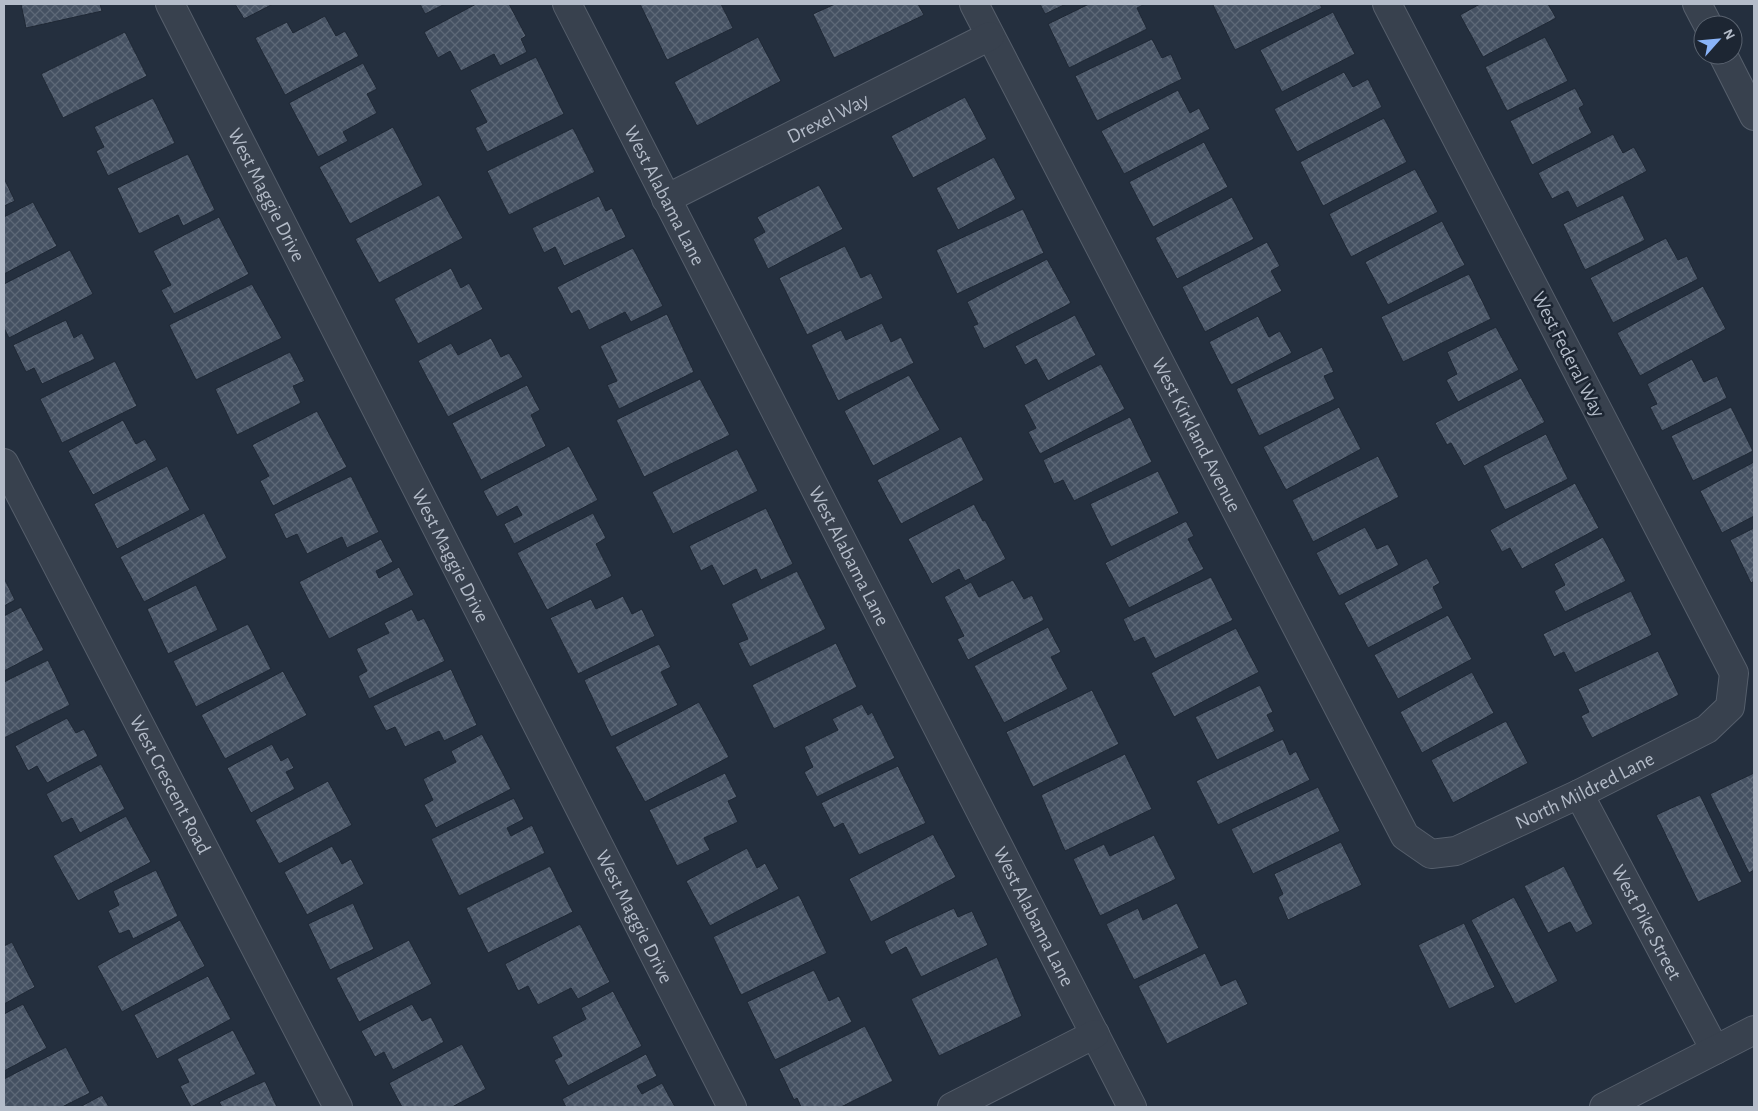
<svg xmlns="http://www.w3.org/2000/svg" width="1758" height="1111" font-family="'Alegreya Sans',sans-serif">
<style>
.building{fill:url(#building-cross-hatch);stroke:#1f2835}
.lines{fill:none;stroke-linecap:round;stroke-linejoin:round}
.minor-casing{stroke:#565f6c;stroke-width:30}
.tertiary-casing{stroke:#565f6c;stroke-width:30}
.minor{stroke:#38414e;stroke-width:28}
.tertiary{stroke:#38414e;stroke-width:28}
.labels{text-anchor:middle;stroke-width:5;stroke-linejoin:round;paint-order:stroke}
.street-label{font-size:20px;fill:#b4bcc9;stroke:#1d2633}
</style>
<defs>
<pattern id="building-cross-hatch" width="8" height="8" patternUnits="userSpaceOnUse" patternTransform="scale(1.25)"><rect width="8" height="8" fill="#455162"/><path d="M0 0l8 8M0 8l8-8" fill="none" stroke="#5d6877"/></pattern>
</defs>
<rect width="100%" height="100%" fill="#242f3e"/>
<path class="building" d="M 21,4 L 100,4 L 102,11 L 26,28 Z
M 235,4 L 273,4 L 244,19 Z
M 420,4 L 445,4 L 425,14 Z
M 476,4 L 509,4 L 526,36 L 521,39 L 527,52 L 500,66 L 494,54 L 461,71 L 450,51 L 438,58 L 424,32 Z
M 640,4 L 721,4 L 733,28 L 667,60 Z
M 835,4 L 918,4 L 924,15 L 834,58 L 813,14 Z
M 1040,4 L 1066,4 L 1045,14 Z
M 1089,4 L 1145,4 L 1137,8 L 1147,29 L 1069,68 L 1048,24 Z
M 1215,4 L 1320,4 L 1322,8 L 1235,50 L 1213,5 Z
M 1480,4 L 1548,4 L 1556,18 L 1483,57 L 1460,15 Z
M 1333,12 L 1355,54 L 1282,92 L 1260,50 Z
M 325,16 L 336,36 L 345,31 L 359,56 L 285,95 L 255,38 L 287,22 L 293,33 Z
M 125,32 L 147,76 L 63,118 L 41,74 Z
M 758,37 L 781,81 L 697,126 L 674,82 Z
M 1545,37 L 1568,81 L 1507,111 L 1485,67 Z
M 1152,39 L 1162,58 L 1171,54 L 1182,79 L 1097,121 L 1075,76 Z
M 536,57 L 564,114 L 487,152 L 475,128 L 487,122 L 470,90 Z
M 363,63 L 377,89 L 367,94 L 377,113 L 343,132 L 348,141 L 318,157 L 289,103 Z
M 1344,72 L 1353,87 L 1368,79 L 1382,107 L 1297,152 L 1274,109 Z
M 1575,88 L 1584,105 L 1579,108 L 1592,133 L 1532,165 L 1510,121 Z
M 1178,90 L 1190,113 L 1199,108 L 1210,129 L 1124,174 L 1101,131 Z
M 965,97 L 987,139 L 913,178 L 891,136 Z
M 153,98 L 175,143 L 108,176 L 96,151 L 104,147 L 94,127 Z
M 1384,118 L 1407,162 L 1323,206 L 1300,162 Z
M 393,127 L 423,185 L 350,224 L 319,167 Z
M 573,128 L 595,172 L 509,215 L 487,171 Z
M 1613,134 L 1623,153 L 1634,147 L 1647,171 L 1577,208 L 1568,191 L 1552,199 L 1538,173 Z
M 1204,142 L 1228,187 L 1153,227 L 1129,182 Z
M 188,154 L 215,210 L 183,226 L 178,215 L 139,234 L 117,188 Z
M 994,157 L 1016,199 L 958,230 L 936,188 Z
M 1415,169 L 1438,212 L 1351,257 L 1329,214 Z
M 4,178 L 15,201 L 4,206 Z
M 819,185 L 843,229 L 768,269 L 753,239 L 765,232 L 757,217 Z
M 439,195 L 463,238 L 379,283 L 355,239 Z
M 1623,195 L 1645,240 L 1585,270 L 1563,224 Z
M 599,196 L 606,211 L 612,208 L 626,237 L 564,266 L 555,247 L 544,253 L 532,228 Z
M 1232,197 L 1254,239 L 1177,279 L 1155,238 Z
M 33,202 L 57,246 L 4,274 L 4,217 Z
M 1023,209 L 1044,253 L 957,294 L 936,250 Z
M 219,217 L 249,274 L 174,314 L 161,290 L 171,285 L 153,251 Z
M 1442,221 L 1465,265 L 1388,305 L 1365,262 Z
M 1666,238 L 1678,260 L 1687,256 L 1698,279 L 1613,323 L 1590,278 Z
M 1267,242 L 1280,266 L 1271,271 L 1282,291 L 1205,332 L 1182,287 Z
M 845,246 L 861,278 L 871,273 L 883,298 L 807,335 L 779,278 Z
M 633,248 L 663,306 L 631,322 L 625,312 L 589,330 L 579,310 L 571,314 L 557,287 Z
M 70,250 L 93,294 L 9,338 L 4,328 L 4,284 Z
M 1047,259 L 1071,303 L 984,349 L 973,326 L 978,324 L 967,302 Z
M 451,268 L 461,288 L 469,283 L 483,309 L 418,344 L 394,299 Z
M 1469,274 L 1491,319 L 1403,362 L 1381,317 Z
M 252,284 L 282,338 L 196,380 L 169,325 Z
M 1703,286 L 1726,329 L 1640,376 L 1617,333 Z
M 667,314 L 694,372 L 619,409 L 607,385 L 617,381 L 600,346 Z
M 1075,315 L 1096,355 L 1048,381 L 1036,359 L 1025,365 L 1015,346 Z
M 1258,316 L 1269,337 L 1280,331 L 1292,353 L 1231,385 L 1209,342 Z
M 66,320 L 74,338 L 82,333 L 95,359 L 42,384 L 34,368 L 26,372 L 13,345 Z
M 882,323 L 891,342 L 901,337 L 914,363 L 838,401 L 811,345 L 841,330 L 846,340 Z
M 1496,327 L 1519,370 L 1458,402 L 1446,380 L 1457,374 L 1447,352 Z
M 491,338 L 501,357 L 509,353 L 523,377 L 448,417 L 418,361 L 451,343 L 458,355 Z
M 1322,347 L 1334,372 L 1324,376 L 1335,399 L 1259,436 L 1236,389 Z
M 290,352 L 305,381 L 293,386 L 301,403 L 237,435 L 215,389 Z
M 1692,359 L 1704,382 L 1717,376 L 1727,398 L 1662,431 L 1650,407 L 1657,404 L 1647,384 Z
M 115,361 L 137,406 L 62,443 L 40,399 Z
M 1101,364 L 1125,409 L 1040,454 L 1028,432 L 1036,428 L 1024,405 Z
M 909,375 L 940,430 L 873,466 L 844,411 Z
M 1521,378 L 1545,422 L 1464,466 L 1451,443 L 1447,445 L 1435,423 Z
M 700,379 L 730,435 L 644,477 L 616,420 Z
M 527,385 L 540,410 L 531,415 L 546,446 L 481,480 L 452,423 Z
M 1339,407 L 1361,449 L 1286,490 L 1263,447 Z
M 1731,407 L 1753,451 L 1693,481 L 1671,436 Z
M 317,411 L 347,467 L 273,506 L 260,481 L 269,476 L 252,445 Z
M 1130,417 L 1152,462 L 1074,501 L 1063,480 L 1054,484 L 1043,460 Z
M 123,420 L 136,444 L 145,439 L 157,460 L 93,495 L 68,451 Z
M 1546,434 L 1568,479 L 1505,510 L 1483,466 Z
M 961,436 L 984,480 L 901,524 L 877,480 Z
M 569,446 L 598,500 L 514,544 L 504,524 L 522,515 L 517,506 L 497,517 L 483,491 Z
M 737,449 L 758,491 L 673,534 L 652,492 Z
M 1378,456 L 1399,497 L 1313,542 L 1292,500 Z
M 1754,462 L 1754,516 L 1722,533 L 1700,491 Z
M 167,466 L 190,510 L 117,549 L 94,504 Z
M 1158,471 L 1179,513 L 1111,547 L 1090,504 Z
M 351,476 L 379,532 L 347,548 L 342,537 L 307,554 L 297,534 L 286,539 L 274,514 Z
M 1575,483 L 1599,528 L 1522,569 L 1510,548 L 1502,552 L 1490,530 Z
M 974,504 L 983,521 L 985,520 L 1006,559 L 965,581 L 959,569 L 932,584 L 908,539 Z
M 766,508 L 793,564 L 761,580 L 756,569 L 723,586 L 712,565 L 701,571 L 689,546 Z
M 204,513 L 227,558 L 144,602 L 120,557 Z
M 593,513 L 606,538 L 596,544 L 612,576 L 547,610 L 517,553 Z
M 1186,521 L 1194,536 L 1188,539 L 1204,569 L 1129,608 L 1105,563 Z
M 1365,527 L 1377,549 L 1388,544 L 1399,565 L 1339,596 L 1316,553 Z
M 1754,528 L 1754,581 L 1751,583 L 1730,540 Z
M 1603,537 L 1626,581 L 1565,612 L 1554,591 L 1565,585 L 1554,564 Z
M 381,539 L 393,562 L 376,571 L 379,578 L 399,567 L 414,595 L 329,639 L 299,582 Z
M 1427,558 L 1440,583 L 1433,587 L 1443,608 L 1368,648 L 1344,603 Z
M 797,571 L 826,629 L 750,667 L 738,643 L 748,639 L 731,604 Z
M 1211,577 L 1233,620 L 1155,659 L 1144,637 L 1134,642 L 1123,619 Z
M 4,578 L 15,600 L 4,606 Z
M 1013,580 L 1024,599 L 1032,595 L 1044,620 L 968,660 L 957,639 L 964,636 L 944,597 L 971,582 L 979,597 Z
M 196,585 L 218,630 L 168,654 L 147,609 Z
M 1631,591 L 1652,635 L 1575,673 L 1564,652 L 1554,657 L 1543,634 Z
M 623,596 L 632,614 L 642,609 L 655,636 L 578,674 L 550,618 L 591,599 L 596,609 Z
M 21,607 L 44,650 L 4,671 L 4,616 Z
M 412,609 L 418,621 L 424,618 L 445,661 L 369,699 L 358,676 L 367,671 L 356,649 L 389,633 L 384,623 Z
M 1448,615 L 1472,659 L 1398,699 L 1374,655 Z
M 248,624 L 271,669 L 196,707 L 173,661 Z
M 1048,627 L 1061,652 L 1051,657 L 1068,689 L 1004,723 L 974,666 Z
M 1236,628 L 1259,672 L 1174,717 L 1151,673 Z
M 836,643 L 857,687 L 774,729 L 752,685 Z
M 659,644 L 671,667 L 661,672 L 678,705 L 611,737 L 584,680 Z
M 1658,651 L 1679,695 L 1592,738 L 1581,716 L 1589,712 L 1578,689 Z
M 48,660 L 70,705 L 4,738 L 4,682 Z
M 451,669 L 477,725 L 444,741 L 439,731 L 405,747 L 395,727 L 386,731 L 373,706 Z
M 283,671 L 307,715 L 225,759 L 201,715 Z
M 1472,672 L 1494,713 L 1422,753 L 1400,712 Z
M 1260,685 L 1273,712 L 1267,715 L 1275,731 L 1217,760 L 1195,717 Z
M 1092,690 L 1119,744 L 1033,787 L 1006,732 Z
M 699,702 L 729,757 L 645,802 L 615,747 Z
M 862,704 L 868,715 L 872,712 L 895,758 L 817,797 L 804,772 L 813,767 L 804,747 L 838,730 L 832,719 Z
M 67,718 L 76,733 L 84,729 L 98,756 L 47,783 L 37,766 L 28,771 L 15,746 Z
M 1506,721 L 1528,763 L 1453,803 L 1431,760 Z
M 482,734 L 511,789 L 436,828 L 424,805 L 433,800 L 423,779 L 456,762 L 451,751 Z
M 1283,739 L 1290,755 L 1296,751 L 1310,780 L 1218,825 L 1196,781 Z
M 272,744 L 281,761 L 288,757 L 294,768 L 286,772 L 295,789 L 251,813 L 227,768 Z
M 1125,754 L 1152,809 L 1065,851 L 1041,795 Z
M 101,764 L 125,809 L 80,833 L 72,818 L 62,823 L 46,794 Z
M 898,766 L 926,823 L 859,855 L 843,823 L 834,828 L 821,803 Z
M 725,773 L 737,797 L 728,801 L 738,822 L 704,838 L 710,850 L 677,866 L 649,810 Z
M 1754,773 L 1754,870 L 1749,873 L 1710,794 Z
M 328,781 L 352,825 L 279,864 L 255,820 Z
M 1318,787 L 1340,831 L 1253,874 L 1231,829 Z
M 1700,795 L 1742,882 L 1698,902 L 1656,815 Z
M 514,798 L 524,819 L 507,828 L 511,836 L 532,825 L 545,853 L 459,896 L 431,839 Z
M 126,816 L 151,862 L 78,901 L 53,856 Z
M 933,834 L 956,877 L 871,922 L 849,879 Z
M 1154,835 L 1176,879 L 1100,916 L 1073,859 L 1104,844 L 1110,856 Z
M 1341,842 L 1362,885 L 1288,920 L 1278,897 L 1283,894 L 1274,874 Z
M 332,846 L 342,864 L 351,859 L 364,884 L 307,915 L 284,872 Z
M 747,848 L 757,868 L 765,863 L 779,889 L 710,926 L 686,881 Z
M 550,866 L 573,912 L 488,953 L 466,908 Z
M 1564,866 L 1593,924 L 1576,933 L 1570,922 L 1548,933 L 1524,886 Z
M 156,870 L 178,916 L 133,939 L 129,930 L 119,934 L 108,911 L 119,905 L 113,891 Z
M 799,895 L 827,953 L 741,995 L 713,937 Z
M 1514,897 L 1558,981 L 1515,1004 L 1471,920 Z
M 353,903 L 374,949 L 330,970 L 308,924 Z
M 1177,903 L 1199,948 L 1134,980 L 1106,924 L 1138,908 L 1143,920 Z
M 954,908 L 958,917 L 972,911 L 988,945 L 921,977 L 906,947 L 891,955 L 884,941 Z
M 180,920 L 205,966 L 122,1012 L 97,966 Z
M 1464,923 L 1495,987 L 1449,1009 L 1418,945 Z
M 580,924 L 610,982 L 578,999 L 571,988 L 538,1005 L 528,986 L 518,991 L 505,964 Z
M 409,940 L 432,984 L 359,1022 L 336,978 Z
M 12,942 L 35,987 L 4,1004 L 4,946 Z
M 1205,953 L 1221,986 L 1236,979 L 1248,1004 L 1167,1044 L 1138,986 Z
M 997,957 L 1022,1016 L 939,1056 L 911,999 Z
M 814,970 L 829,1001 L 839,996 L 852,1022 L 775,1060 L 747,1002 Z
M 208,976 L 231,1019 L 157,1059 L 134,1015 Z
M 613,991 L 642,1046 L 568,1086 L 554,1060 L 562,1056 L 552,1037 L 586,1019 L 581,1008 Z
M 23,1004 L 47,1048 L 4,1071 L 4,1014 Z
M 412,1004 L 422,1021 L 431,1017 L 444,1042 L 393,1070 L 384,1052 L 375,1057 L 361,1031 Z
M 865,1026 L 893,1081 L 841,1107 L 801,1107 L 797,1098 L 794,1100 L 779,1069 Z
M 233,1030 L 256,1074 L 191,1107 L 180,1086 L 189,1082 L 177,1059 Z
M 462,1044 L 486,1089 L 452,1107 L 402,1107 L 389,1083 Z
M 66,1047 L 90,1093 L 62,1107 L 4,1107 L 4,1079 Z
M 646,1054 L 657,1076 L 637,1086 L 642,1094 L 662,1083 L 675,1107 L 566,1107 L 562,1099 Z
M 265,1081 L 277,1107 L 222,1107 L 219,1102 Z
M 102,1095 L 109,1107 L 80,1107 Z"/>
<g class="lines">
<defs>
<g id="minor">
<path id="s1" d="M 170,4 L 732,1107"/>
<path id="s2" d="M 567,4 L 1132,1107"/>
<path id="s3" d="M 974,4 L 1405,836 L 1431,854 L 1456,851 L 1579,794 L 1707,729 L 1730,707 L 1734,673 L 1387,4"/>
<path id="s4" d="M 666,199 L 990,36"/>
<path id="s5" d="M 4,463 L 338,1107"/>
<path id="s6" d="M 1579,794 L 1715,1050"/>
<path d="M 952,1107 L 1095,1034"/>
<path d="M 1604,1107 L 1754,1030"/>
</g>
<path id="tertiary" d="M 1697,4 L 1708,25
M 1723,55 L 1754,116"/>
</defs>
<use href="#minor" class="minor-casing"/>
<use href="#tertiary" class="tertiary-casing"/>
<use href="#minor" class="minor"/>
<use href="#tertiary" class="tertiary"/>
</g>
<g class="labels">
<g class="street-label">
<text dy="7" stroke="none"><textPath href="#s4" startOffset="181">Drexel Way</textPath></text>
<text dy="7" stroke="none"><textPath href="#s1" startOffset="214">West Maggie Drive</textPath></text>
<text dy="7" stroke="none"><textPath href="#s2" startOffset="215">West Alabama Lane</textPath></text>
<text transform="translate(1569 354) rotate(63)" y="7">West Federal Way</text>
<text dy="7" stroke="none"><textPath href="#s3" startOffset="485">West Kirkland Avenue</textPath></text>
<text dy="7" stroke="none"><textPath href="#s1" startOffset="619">West Maggie Drive</textPath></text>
<text dy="7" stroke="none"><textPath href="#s2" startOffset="620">West Alabama Lane</textPath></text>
<text dy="7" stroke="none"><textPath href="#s5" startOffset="362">West Crescent Road</textPath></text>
<text dy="7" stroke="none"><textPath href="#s3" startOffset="1136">North Mildred Lane</textPath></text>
<text dy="7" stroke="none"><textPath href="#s1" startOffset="1024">West Maggie Drive</textPath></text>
<text dy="7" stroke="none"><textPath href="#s2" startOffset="1025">West Alabama Lane</textPath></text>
<text dy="7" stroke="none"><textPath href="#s6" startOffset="145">West Pike Street</textPath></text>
</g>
</g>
<rect width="1758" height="1111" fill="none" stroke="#b4bcc9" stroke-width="10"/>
<g transform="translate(1718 40) rotate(63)"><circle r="24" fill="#1d2633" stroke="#59626f"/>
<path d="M0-4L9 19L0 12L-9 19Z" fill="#8ab4f8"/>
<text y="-8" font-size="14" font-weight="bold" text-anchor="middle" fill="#b4bcc9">N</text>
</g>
</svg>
